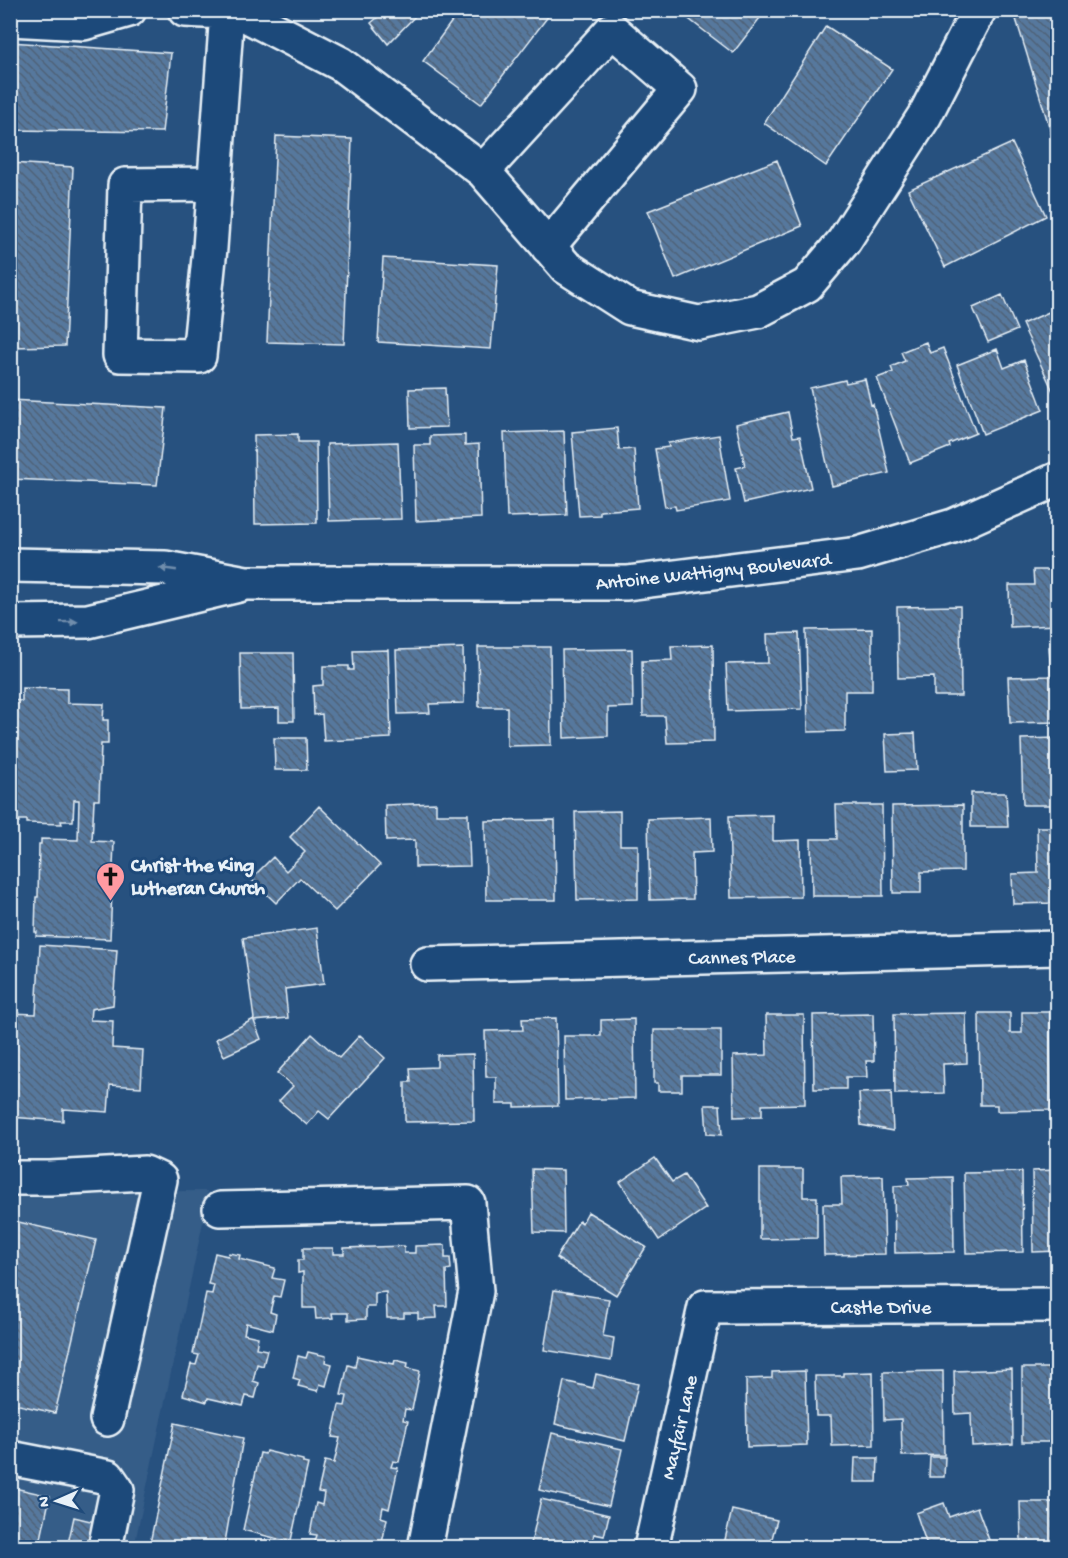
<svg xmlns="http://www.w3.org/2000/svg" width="1068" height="1558" font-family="'Gochi Hand',sans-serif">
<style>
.built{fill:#355d88}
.building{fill:url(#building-back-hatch);stroke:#e8f1f8;stroke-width:1.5}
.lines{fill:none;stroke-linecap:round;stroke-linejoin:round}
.minor-casing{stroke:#e8f1f8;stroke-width:38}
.minor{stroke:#1f4a7a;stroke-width:33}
.oneway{fill:#6f8dac}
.labels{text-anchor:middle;stroke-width:6;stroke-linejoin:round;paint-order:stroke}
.street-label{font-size:20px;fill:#e8f1f8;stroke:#1f4a7a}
.poi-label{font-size:20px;font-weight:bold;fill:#e8f1f8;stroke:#1f4a7a;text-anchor:start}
</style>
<defs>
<pattern id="building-back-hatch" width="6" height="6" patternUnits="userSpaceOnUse" patternTransform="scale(1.5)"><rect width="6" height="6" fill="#57789d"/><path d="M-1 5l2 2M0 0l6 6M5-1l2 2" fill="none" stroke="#4f6278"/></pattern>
</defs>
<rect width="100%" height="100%" fill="#27517f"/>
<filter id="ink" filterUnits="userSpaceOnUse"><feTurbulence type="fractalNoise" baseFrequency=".0167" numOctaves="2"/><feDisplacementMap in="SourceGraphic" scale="12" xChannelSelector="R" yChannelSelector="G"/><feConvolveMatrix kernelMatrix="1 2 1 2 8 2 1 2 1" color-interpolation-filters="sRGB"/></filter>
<g filter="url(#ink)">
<path class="built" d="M 207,1191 L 206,1208 L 134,1547 L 11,1547 L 10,1192 Z"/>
<path class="building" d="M 372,10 L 421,10 L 388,44 L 371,23 L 378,17 Z
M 460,10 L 553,10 L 481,104 L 423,61 Z
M 677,10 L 766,10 L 733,53 Z
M 1044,10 L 1058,10 L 1058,155 L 1016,19 Z
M 826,26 L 892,69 L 826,166 L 764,123 Z
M 10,42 L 171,53 L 162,132 L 10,130 Z
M 276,136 L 352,139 L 344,344 L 267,342 Z
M 1012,143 L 1046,216 L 945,267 L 908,190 Z
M 777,160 L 802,226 L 675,279 L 648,211 Z
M 10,163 L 73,167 L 65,346 L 10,347 Z
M 383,258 L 498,265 L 491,349 L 378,342 Z
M 1002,295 L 1017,330 L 988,342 L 973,308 Z
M 1058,308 L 1058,402 L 1022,324 Z
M 926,342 L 930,353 L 943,348 L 976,433 L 949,444 L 950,447 L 910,463 L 877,378 L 893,372 L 891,367 L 905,361 L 901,352 Z
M 997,349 L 1004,368 L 1024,360 L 1043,410 L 983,434 L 957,365 Z
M 865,379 L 871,405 L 873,404 L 889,473 L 832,486 L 810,388 L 845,380 L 846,383 Z
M 445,388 L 447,427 L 410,428 L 409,389 Z
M 10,400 L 166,408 L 157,485 L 10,479 Z
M 788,412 L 793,437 L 800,436 L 811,488 L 744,503 L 736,468 L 745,466 L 736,424 Z
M 617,428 L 619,450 L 634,449 L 638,508 L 600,511 L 600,515 L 579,516 L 572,432 Z
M 564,431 L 567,515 L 507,517 L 504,433 Z
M 298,434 L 298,442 L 316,442 L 317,523 L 255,524 L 254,435 Z
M 465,435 L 465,445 L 479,444 L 481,518 L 416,521 L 414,445 L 430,445 L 430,436 Z
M 719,435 L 730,501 L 676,510 L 675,506 L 665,507 L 655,449 L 669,447 L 668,443 Z
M 398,442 L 401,519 L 329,521 L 327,444 Z
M 1033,570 L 1058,570 L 1058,625 L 1010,627 L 1009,585 L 1034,585 Z
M 960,606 L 961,696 L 934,696 L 934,677 L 898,678 L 897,607 Z
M 872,629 L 872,691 L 845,691 L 845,731 L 808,732 L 806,630 Z
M 799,633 L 802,709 L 728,711 L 726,664 L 768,663 L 767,634 Z
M 713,645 L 714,742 L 667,743 L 665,716 L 643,716 L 642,661 L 672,660 L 671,646 Z
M 1058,646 L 1058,722 L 1010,723 L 1008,677 L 1051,676 L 1049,647 Z
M 478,647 L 550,647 L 551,745 L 507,746 L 507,707 L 479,707 Z
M 463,648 L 464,703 L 429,704 L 430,713 L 398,714 L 396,650 Z
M 632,649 L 633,707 L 608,708 L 608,736 L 564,738 L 562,650 Z
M 388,650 L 391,738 L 324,741 L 322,714 L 314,715 L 313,686 L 323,685 L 323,666 L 349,666 L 349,670 L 354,670 L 353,651 Z
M 240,653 L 293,653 L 294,721 L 279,721 L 279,708 L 241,709 Z
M 22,688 L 67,689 L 67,703 L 104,704 L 103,720 L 108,720 L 108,744 L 101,744 L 99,800 L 94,800 L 92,841 L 114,842 L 110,939 L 36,936 L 37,932 L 35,932 L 36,897 L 38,897 L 39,844 L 41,844 L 41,839 L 78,840 L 79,800 L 74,800 L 73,821 L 61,821 L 62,824 L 27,823 L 27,820 L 18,820 L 19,822 L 10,822 L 10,700 L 22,701 Z
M 915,733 L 917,770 L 887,771 L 885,734 Z
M 274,738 L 306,738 L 307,770 L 275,770 Z
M 1058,738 L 1058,805 L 1023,805 L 1021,739 Z
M 971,793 L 1006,793 L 1008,827 L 971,827 Z
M 436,803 L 436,814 L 468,814 L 470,866 L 415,867 L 415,840 L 386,841 L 385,805 Z
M 836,805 L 882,805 L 883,896 L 812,896 L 811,839 L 837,839 Z
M 963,805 L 963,871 L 921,872 L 921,893 L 893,893 L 892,806 Z
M 319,806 L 380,865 L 335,911 L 300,878 L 276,903 L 251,879 L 273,857 L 286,871 L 305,852 L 290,837 Z
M 620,811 L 620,845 L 638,845 L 638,899 L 577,900 L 575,812 Z
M 773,815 L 773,841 L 800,840 L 801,897 L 731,898 L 729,816 Z
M 711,817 L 712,852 L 692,853 L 693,899 L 650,900 L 648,819 Z
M 555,820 L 556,900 L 486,900 L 485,821 Z
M 1037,827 L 1058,827 L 1058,903 L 1013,904 L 1012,874 L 1038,873 Z
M 317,928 L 324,984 L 285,989 L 288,1018 L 254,1021 L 261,1039 L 224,1056 L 216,1039 L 254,1019 L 243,938 Z
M 40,945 L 117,950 L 113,1005 L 91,1009 L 90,1020 L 113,1021 L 112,1048 L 143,1050 L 141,1087 L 110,1085 L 108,1112 L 63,1109 L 63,1121 L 10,1117 L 10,1013 L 36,1014 Z
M 1022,1012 L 1050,1012 L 1051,1110 L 997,1111 L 997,1105 L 980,1105 L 979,1013 L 1010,1013 L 1010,1033 L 1022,1033 Z
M 966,1013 L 967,1063 L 943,1064 L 944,1093 L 895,1094 L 894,1014 Z
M 873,1014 L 874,1061 L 866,1061 L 867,1077 L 846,1077 L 846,1089 L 814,1089 L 813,1015 Z
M 766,1015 L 804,1015 L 805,1104 L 762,1105 L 762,1116 L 734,1117 L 733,1056 L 767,1055 Z
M 556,1018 L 558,1106 L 515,1107 L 515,1104 L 496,1104 L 496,1077 L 486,1077 L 485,1031 L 523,1030 L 522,1019 Z
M 634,1019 L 635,1098 L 565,1100 L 564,1036 L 601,1036 L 601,1020 Z
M 654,1030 L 721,1030 L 721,1075 L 682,1075 L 682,1091 L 658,1091 L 658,1083 L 654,1083 Z
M 312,1034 L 339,1058 L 360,1035 L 385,1058 L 329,1119 L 319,1111 L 307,1125 L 279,1101 L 293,1086 L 277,1073 Z
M 473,1054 L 474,1121 L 405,1122 L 405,1082 L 411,1082 L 410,1068 L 437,1067 L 437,1055 Z
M 891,1092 L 893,1131 L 861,1125 L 859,1093 Z
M 705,1105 L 720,1105 L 722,1135 L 707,1134 Z
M 655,1158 L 672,1182 L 684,1175 L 706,1208 L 659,1240 L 620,1182 Z
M 532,1169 L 563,1170 L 564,1233 L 534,1232 Z
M 760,1169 L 803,1169 L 803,1197 L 817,1197 L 817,1238 L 760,1239 Z
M 1058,1170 L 1058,1251 L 1033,1252 L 1032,1171 Z
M 1022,1172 L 1023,1252 L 966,1253 L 964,1173 Z
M 883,1176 L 885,1254 L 824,1255 L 823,1204 L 842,1204 L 841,1177 Z
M 953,1177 L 954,1252 L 895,1253 L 894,1186 L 909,1185 L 908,1178 Z
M 588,1212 L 646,1247 L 616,1295 L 556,1258 L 579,1221 L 582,1223 Z
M 10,1220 L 96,1240 L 55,1413 L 10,1403 Z
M 445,1245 L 445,1258 L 450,1258 L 451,1269 L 446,1270 L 447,1306 L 436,1306 L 437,1318 L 418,1319 L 418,1313 L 404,1313 L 404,1318 L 387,1318 L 386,1292 L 375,1293 L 375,1307 L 366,1307 L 366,1319 L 348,1320 L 348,1313 L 332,1313 L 333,1318 L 316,1319 L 315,1308 L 303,1308 L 303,1272 L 298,1273 L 298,1260 L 303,1260 L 303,1248 L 333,1248 L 333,1254 L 344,1254 L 344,1248 L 404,1246 L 404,1253 L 415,1253 L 415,1246 Z
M 215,1253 L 228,1256 L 229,1253 L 240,1255 L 239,1259 L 275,1268 L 272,1278 L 284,1280 L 280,1297 L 274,1296 L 270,1312 L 276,1314 L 273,1330 L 246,1323 L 244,1334 L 258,1337 L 256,1348 L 267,1350 L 263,1366 L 257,1364 L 253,1381 L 259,1383 L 255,1398 L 246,1396 L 243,1406 L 208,1398 L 207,1402 L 183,1395 L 191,1364 L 196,1365 L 199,1355 L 193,1354 L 206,1293 L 212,1294 L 214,1285 L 208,1284 Z
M 554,1290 L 609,1299 L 603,1336 L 614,1338 L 611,1361 L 544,1350 Z
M 308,1352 L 326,1356 L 325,1362 L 332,1364 L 326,1386 L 320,1384 L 318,1391 L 298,1386 L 300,1380 L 293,1378 L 298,1356 L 306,1358 Z
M 357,1356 L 394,1364 L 395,1360 L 408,1363 L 407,1368 L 420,1371 L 412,1410 L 405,1409 L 403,1420 L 408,1421 L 399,1462 L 393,1461 L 391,1467 L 398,1468 L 389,1509 L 383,1507 L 381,1517 L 387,1519 L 381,1548 L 325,1548 L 314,1545 L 317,1535 L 310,1534 L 316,1503 L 322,1505 L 324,1493 L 318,1492 L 325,1461 L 334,1463 L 340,1438 L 332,1437 L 339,1405 L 345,1406 L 347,1396 L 341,1395 L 348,1365 L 355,1367 Z
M 1022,1368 L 1058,1368 L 1058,1442 L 1022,1442 Z
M 1012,1369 L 1013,1444 L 972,1446 L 971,1413 L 955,1414 L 954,1371 Z
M 805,1371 L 807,1445 L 747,1447 L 746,1379 L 772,1378 L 772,1372 Z
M 943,1371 L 944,1455 L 902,1456 L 901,1419 L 884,1420 L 883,1372 Z
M 873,1372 L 874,1445 L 832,1446 L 831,1416 L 816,1416 L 815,1376 L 843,1376 L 843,1373 Z
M 596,1374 L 638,1384 L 625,1441 L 555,1424 L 564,1381 L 593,1388 Z
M 175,1423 L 243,1438 L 224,1548 L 149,1548 Z
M 552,1433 L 622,1449 L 609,1506 L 539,1490 Z
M 266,1451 L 303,1460 L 303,1463 L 308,1464 L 291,1540 L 286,1539 L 286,1541 L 243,1530 L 260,1453 L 265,1454 Z
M 930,1457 L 945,1457 L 944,1477 L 929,1477 Z
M 855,1458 L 878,1458 L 877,1482 L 854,1482 Z
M 10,1487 L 50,1496 L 39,1548 L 10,1543 Z
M 541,1499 L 609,1515 L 604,1536 L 594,1534 L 591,1548 L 530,1548 Z
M 1020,1502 L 1058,1502 L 1058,1548 L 1036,1548 L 1036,1542 L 1021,1542 Z
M 944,1503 L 949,1517 L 977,1507 L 992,1548 L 928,1548 L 916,1513 Z
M 732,1510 L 777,1520 L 771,1542 L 794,1548 L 723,1548 Z
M 74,1517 L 99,1523 L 94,1548 L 67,1548 Z"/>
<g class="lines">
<defs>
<path id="minor" d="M 185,10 L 242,13 L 341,64 L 483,171 L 566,267 L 630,308 L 699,323 L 758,311 L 807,285 L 844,241 L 925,115 L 979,10
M 10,19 L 84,23 L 129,10
M 483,171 L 612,30 L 680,89 L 548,247
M 214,184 L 125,185 L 120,355 L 199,356 L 210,248 L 227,12
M 10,565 L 165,568 L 246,583 L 627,583 L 858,554 L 953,526 L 1058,479
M 10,622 L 88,621 L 239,585
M 427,964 L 1058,948
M 10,1178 L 50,1178 L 145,1173 L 160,1180 L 107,1419
M 220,1209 L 468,1203 L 476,1291 L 425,1548
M 10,1458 L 108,1477 L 117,1490 L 105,1548
M 651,1548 L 705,1307 L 1058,1305"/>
</defs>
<use href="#minor" class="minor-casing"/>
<use href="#minor" class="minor"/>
</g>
<defs><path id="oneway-solid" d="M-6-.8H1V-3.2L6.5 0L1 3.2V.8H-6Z" transform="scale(1.5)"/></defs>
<g class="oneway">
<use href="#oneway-solid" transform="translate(168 569) rotate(-172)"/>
<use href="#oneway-solid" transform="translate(69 622) rotate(-1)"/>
</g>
</g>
<defs>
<symbol id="church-pin" viewBox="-11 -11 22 30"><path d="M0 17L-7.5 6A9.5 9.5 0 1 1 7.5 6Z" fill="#ff9aa2" stroke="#1f4a7a"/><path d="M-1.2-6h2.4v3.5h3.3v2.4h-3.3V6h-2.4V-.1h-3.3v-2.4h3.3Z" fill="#111"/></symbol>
</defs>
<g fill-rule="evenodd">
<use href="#church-pin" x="94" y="860" width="33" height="45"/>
</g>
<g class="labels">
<g class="street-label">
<text transform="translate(713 570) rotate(-6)" y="7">Antoine Wattigny Boulevard</text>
<text transform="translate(742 956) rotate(-1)" y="7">Cannes Place</text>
<text x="881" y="1313">Castle Drive</text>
<text transform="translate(678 1427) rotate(-77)" y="7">Mayfair Lane</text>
</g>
<g class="poi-label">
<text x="131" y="871">Christ the King<tspan x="131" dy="23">Lutheran Church</tspan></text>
</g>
</g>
<rect width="1068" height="1558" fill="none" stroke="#1f4a7a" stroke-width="36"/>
<rect x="18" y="18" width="1032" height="1522" fill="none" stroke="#e8f1f8" stroke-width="2" filter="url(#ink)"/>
<g transform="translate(57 1501) rotate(267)" stroke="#1f4a7a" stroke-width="4.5" paint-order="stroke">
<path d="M0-4.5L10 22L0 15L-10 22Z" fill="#e8f1f8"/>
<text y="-9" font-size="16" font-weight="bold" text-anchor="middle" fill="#e8f1f8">N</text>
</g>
</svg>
